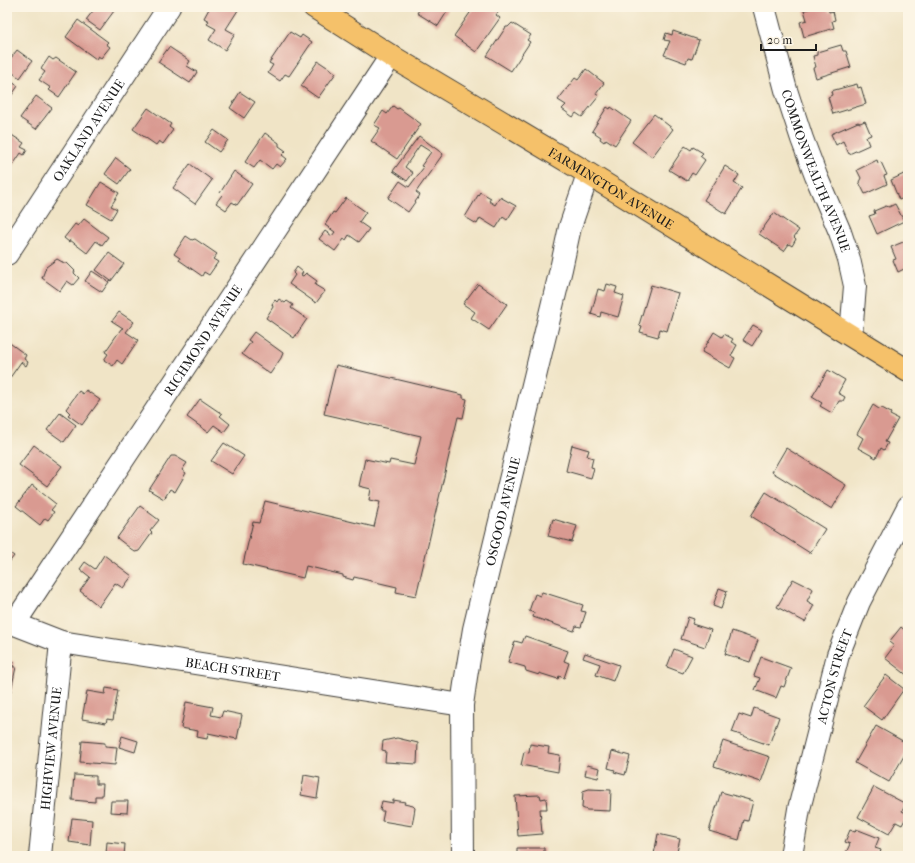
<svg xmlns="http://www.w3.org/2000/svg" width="915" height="863" font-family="'IM FELL French Canon',serif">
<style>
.building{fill:#d99a91}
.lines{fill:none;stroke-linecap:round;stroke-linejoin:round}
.minor-casing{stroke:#3c3a36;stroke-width:24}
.major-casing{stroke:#3c3a36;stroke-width:24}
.minor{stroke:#fff;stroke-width:22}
.major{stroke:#f5c16b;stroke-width:22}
.labels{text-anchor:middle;stroke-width:3;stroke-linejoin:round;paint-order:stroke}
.street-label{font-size:13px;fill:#1c1c1c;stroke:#fcf5e5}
</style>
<rect width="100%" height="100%" fill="#fcf5e5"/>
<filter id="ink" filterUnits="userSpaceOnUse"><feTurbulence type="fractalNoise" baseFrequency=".025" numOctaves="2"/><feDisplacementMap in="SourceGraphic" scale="8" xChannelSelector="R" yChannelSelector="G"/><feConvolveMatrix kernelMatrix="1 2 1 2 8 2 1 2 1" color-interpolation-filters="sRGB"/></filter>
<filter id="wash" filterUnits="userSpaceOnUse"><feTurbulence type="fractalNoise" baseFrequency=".012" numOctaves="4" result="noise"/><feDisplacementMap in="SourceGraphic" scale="16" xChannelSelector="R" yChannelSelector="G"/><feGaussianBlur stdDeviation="0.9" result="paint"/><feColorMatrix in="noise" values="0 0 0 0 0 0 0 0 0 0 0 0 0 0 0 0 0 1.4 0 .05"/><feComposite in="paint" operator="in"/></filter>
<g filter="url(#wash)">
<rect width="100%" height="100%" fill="#f0e4c6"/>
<g id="blocks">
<path class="building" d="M 96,7 L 109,7 L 114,11 L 100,30 L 86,20 Z
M 210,7 L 240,7 L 226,29 L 235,34 L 225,50 L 209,40 L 216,29 L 207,24 L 209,21 L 204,18 Z
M 421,7 L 450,7 L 438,26 L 417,13 Z
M 474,7 L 496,7 L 500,10 L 496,15 L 500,18 L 476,52 L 454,36 Z
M 660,7 L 674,7 L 672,11 Z
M 816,7 L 828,7 L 829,12 L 833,11 L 835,20 L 832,21 L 834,28 L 804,37 L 800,22 L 807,20 L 804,10 Z
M 78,20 L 108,42 L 106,44 L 110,47 L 101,58 L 98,56 L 96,59 L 66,37 Z
M 512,23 L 531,35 L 527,40 L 530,42 L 511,71 L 487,56 L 506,27 L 508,27 Z
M 673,31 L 699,40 L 692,59 L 688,58 L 686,63 L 664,55 L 670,41 L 664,40 L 666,33 L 672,35 Z
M 290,32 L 300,38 L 302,35 L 312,42 L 289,76 L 285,74 L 280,81 L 268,73 L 273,65 L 269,63 Z
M 841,45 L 843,51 L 846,51 L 851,67 L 816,78 L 813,68 L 816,67 L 813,56 L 817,55 L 817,52 Z
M 169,47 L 190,61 L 187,66 L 197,72 L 190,83 L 158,62 Z
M 17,50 L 32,61 L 20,78 L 7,69 L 7,63 Z
M 49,57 L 53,60 L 56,58 L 76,72 L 59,97 L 49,90 L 51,88 L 39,80 L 45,72 L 41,69 Z
M 318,61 L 336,73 L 318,98 L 301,86 Z
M 586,69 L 604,83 L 596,94 L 599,96 L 582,117 L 576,113 L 573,117 L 562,109 L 566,105 L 558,100 L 575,78 L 578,80 Z
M 7,79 L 18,86 L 7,102 Z
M 857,84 L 858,88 L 861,87 L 866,104 L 833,114 L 828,97 L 832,95 L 831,91 Z
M 240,92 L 255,102 L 244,118 L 230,108 Z
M 36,96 L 52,108 L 36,129 L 20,118 Z
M 393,106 L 397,109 L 399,108 L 421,124 L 397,159 L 371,141 L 380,128 L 374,125 L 383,111 L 387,114 Z
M 607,107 L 610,109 L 611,107 L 631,121 L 615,145 L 606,139 L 604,142 L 600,139 L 601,137 L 592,131 Z
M 148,108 L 171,124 L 169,127 L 173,130 L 163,144 L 159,141 L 156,145 L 133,129 Z
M 654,114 L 673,129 L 652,157 L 632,142 Z
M 865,121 L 871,135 L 866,137 L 869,145 L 849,154 L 843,141 L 836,145 L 831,134 L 858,122 L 860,123 Z
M 214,130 L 228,140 L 219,152 L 205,142 Z
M 7,132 L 24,143 L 21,147 L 27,150 L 24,155 L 21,153 L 13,165 L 7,161 Z
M 265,133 L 279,143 L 279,146 L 286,151 L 282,155 L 287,159 L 280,167 L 276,164 L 272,169 L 260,160 L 254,168 L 245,162 Z
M 419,136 L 443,154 L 416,192 L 420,195 L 408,212 L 388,198 L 400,181 L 409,187 L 424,167 L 421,166 L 431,152 L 420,145 L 405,167 L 413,173 L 407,181 L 393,171 Z
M 685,146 L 691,150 L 693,147 L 703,153 L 700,156 L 705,160 L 695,175 L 692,173 L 687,181 L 669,170 Z
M 116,158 L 130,169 L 119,184 L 105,174 Z
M 877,160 L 878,163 L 881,162 L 887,175 L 884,176 L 887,184 L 865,194 L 859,182 L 861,178 L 857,170 Z
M 190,164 L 212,180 L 195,204 L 173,188 Z
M 725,166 L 739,175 L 734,183 L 742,188 L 726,214 L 704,200 Z
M 234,171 L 252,184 L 237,205 L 232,202 L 226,210 L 216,203 L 222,195 L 220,193 Z
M 906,173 L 908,179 L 908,196 L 899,200 L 891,180 Z
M 101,182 L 119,193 L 111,206 L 117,209 L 111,219 L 87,205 Z
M 480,192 L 491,198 L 489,201 L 495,205 L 500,197 L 516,206 L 507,220 L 503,217 L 496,228 L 480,218 L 477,224 L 465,217 Z
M 346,198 L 366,212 L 359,222 L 369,229 L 359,242 L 349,235 L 346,240 L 344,239 L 335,251 L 319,239 L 325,231 L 332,236 L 335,232 L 325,225 L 333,212 L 335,213 Z
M 895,204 L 904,221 L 877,234 L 869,216 L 875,214 L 874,211 L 886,206 L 889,207 Z
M 774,213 L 799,230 L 794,237 L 796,239 L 792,246 L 789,244 L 784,251 L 759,234 Z
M 84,219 L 108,237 L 102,245 L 96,241 L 87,253 L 70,240 L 69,242 L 64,238 L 75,224 L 78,226 Z
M 186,236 L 192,240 L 195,239 L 217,254 L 213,259 L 218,262 L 209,275 L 204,272 L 202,276 L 179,260 L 180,258 L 174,254 Z
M 908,240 L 908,267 L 898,272 L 893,260 L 896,259 L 891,247 Z
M 109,253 L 124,264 L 111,281 L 96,270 Z
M 57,259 L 64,263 L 67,263 L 75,271 L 74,273 L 79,278 L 73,285 L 67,281 L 60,291 L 42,278 L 46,267 Z
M 297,267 L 303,272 L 301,275 L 303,276 L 306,273 L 317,281 L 315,285 L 325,291 L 316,303 L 289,284 L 295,275 L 293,273 Z
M 92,271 L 109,282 L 102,292 L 85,281 Z
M 478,284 L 507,304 L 489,330 L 471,318 L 475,312 L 463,304 Z
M 607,284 L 617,287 L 615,293 L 624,296 L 618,317 L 601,312 L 600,317 L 591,314 L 598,289 L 605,291 Z
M 651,285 L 678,293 L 667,331 L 660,329 L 658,337 L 640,332 L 642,326 L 639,325 Z
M 279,299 L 285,303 L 287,301 L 293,305 L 291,308 L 307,319 L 294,338 L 266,318 L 273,307 L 272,304 L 275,300 L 277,302 Z
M 119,312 L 134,322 L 126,332 L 138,340 L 122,364 L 117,360 L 113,366 L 104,360 L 108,354 L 105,352 L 121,329 L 123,328 L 112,321 Z
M 753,325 L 762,330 L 752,346 L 743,340 Z
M 254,332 L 283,353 L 281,358 L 270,374 L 242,354 L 251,342 L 248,340 Z
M 714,332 L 722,337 L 724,334 L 733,339 L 731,342 L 737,345 L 731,356 L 735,358 L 730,368 L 702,352 Z
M 7,341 L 26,355 L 24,359 L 28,362 L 26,366 L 21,362 L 7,382 Z
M 336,365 L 463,395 L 463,398 L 467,399 L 463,418 L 458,417 L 416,596 L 396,592 L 397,587 L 354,577 L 353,580 L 343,577 L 343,575 L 306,566 L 303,578 L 243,564 L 253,522 L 259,523 L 265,501 L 374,527 L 380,502 L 369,500 L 371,489 L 359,486 L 365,459 L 389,464 L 390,460 L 414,465 L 421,436 L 324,414 Z
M 828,370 L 845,380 L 838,393 L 845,397 L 843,401 L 839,401 L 832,413 L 820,406 L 822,403 L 812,397 Z
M 86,390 L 100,400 L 82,425 L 68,415 L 70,413 L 66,409 L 79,391 L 83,394 Z
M 200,399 L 222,414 L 220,416 L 230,424 L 224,432 L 214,425 L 208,432 L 187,417 Z
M 873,405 L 879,409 L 882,408 L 891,413 L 890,415 L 898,419 L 885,442 L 888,443 L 884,450 L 881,448 L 876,458 L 858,448 L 863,438 L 857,434 Z
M 60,413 L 76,425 L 64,442 L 47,430 Z
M 224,443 L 244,456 L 232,474 L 211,461 Z
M 34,445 L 62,466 L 47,486 L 19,465 Z
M 572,445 L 589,450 L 587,456 L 593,458 L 591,467 L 594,468 L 591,478 L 566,471 Z
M 786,448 L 846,485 L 832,509 L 772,472 Z
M 171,456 L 175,456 L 187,463 L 182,470 L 186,473 L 175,492 L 170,489 L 164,499 L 149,490 Z
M 32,485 L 56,504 L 51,510 L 54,512 L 48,520 L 45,518 L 40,525 L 16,506 Z
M 766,492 L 825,529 L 810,553 L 751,516 Z
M 140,506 L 159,520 L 150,531 L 152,533 L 139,551 L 135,552 L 117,538 Z
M 553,519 L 577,526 L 572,542 L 548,536 Z
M 7,551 L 14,556 L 7,565 Z
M 104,555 L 132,576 L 123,588 L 115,583 L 99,606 L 80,591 L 90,577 L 80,569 L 85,562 L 95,569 Z
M 793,579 L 813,589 L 807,601 L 814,605 L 805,622 L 777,607 Z
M 719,588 L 727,591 L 721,609 L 713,606 Z
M 542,592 L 583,605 L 581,611 L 586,612 L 581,627 L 576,626 L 574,631 L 533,617 L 534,613 L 529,611 L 535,594 L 540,596 Z
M 688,617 L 694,619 L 692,624 L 711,630 L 705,647 L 681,639 Z
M 901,627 L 908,633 L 908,676 L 885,658 L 894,646 L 889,642 Z
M 732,631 L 758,640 L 750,662 L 725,654 Z
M 525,636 L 568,651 L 564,661 L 569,663 L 564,678 L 559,676 L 558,679 L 539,673 L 539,675 L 526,671 L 525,667 L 508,662 L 515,641 L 522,643 Z
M 674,649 L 692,656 L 683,673 L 667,667 Z
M 585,653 L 619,665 L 613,681 L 596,675 L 600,664 L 583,658 Z
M 761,657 L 791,668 L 784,687 L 781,686 L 776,698 L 755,690 L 760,678 L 754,676 Z
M 7,660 L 14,662 L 13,667 L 16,667 L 10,695 L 7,695 Z
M 886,675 L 904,689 L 882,720 L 863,706 Z
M 106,688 L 118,690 L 113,720 L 107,719 L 106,723 L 82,719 L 87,691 L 105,694 Z
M 186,702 L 213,707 L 211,715 L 221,717 L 223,711 L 242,715 L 237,739 L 208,733 L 207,739 L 197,737 L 198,731 L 181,728 Z
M 754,708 L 779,717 L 769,745 L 732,732 L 739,714 L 751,718 Z
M 876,726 L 908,744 L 908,749 L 889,782 L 855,763 Z
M 122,736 L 138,741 L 135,752 L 119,747 Z
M 397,738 L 418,743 L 417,764 L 385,762 L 386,751 L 382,750 L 383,741 Z
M 82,741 L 105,743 L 105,746 L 117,747 L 115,765 L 80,762 Z
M 723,741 L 770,757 L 761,782 L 714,766 Z
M 530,744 L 549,747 L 548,753 L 560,755 L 558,772 L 521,765 L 524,752 L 529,753 Z
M 612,751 L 630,756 L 625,775 L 614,772 L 615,770 L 608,768 Z
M 587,765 L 600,768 L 598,778 L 585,775 Z
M 74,775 L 96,776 L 96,784 L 103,784 L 102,796 L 95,796 L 95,802 L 72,800 Z
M 304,775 L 320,778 L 317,798 L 301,795 Z
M 874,787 L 906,804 L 902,811 L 908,814 L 902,825 L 896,822 L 889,834 L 858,817 Z
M 589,789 L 611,790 L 610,811 L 587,810 L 582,808 L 583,791 Z
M 721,792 L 753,801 L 748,821 L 744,820 L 739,840 L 709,831 Z
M 540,795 L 541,799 L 546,798 L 547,809 L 540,809 L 542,834 L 518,836 L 515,796 Z
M 393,800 L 405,802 L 404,804 L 413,806 L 415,808 L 412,826 L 382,821 L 384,811 L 380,811 L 382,801 L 393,803 Z
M 111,801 L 128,801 L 127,813 L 110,812 Z
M 72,818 L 92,820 L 90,845 L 69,842 Z
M 856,829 L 879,838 L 875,848 L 881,850 L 879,856 L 845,855 L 850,844 L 845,842 L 850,830 L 855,832 Z
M 658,834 L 680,839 L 676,856 L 662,856 L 654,854 Z
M 107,842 L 125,844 L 124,856 L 106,854 Z
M 517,848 L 544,848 L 544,856 L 517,856 Z"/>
</g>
</g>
<g filter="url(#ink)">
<use href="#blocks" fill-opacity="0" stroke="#3c3a36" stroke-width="1"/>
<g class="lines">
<defs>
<g id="minor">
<path id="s1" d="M 764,7 L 786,90 L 802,139 L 816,176 L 840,232 L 849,259 L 855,286 L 851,335"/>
<path id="s2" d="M 7,254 L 169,7"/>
<path id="s3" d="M 7,621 L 61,642 L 462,705"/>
<path id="s4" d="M 14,624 L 391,56"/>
<path id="s5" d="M 40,856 L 61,642"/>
<path id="s6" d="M 463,856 L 462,705 L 466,677 L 474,629 L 561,269 L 570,227 L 588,174"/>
<path id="s7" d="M 791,856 L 799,809 L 838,655 L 859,602 L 908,507"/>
</g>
<g id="major">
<path id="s8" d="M 314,7 L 391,56 L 579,168 L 908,371"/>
</g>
</defs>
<use href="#minor" class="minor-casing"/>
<use href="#major" class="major-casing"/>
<use href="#minor" class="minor"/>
<use href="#major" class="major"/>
</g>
</g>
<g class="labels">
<g class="street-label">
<text dy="5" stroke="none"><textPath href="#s2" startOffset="148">OAKLAND AVENUE</textPath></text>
<text dy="5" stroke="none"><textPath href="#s1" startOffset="172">COMMONWEALTH AVENUE</textPath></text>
<text dy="5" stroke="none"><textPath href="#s8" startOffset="348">FARMINGTON AVENUE</textPath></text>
<text dy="5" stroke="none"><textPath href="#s4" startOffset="341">RICHMOND AVENUE</textPath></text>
<text dy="5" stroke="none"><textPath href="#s6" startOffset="349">OSGOOD AVENUE</textPath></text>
<text dy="5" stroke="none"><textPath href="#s3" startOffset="232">BEACH STREET</textPath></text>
<text dy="5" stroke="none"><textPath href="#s7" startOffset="185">ACTON STREET</textPath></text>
<text dy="5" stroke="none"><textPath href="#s5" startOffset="108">HIGHVIEW AVENUE</textPath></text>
</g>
</g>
<rect width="915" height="863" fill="none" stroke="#fcf5e5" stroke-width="24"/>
<path d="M761 44v6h55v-6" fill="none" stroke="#1c1c1c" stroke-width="2"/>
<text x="767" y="44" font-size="12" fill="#1c1c1c" stroke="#fcf5e5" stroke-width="3" paint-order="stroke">20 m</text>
</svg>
